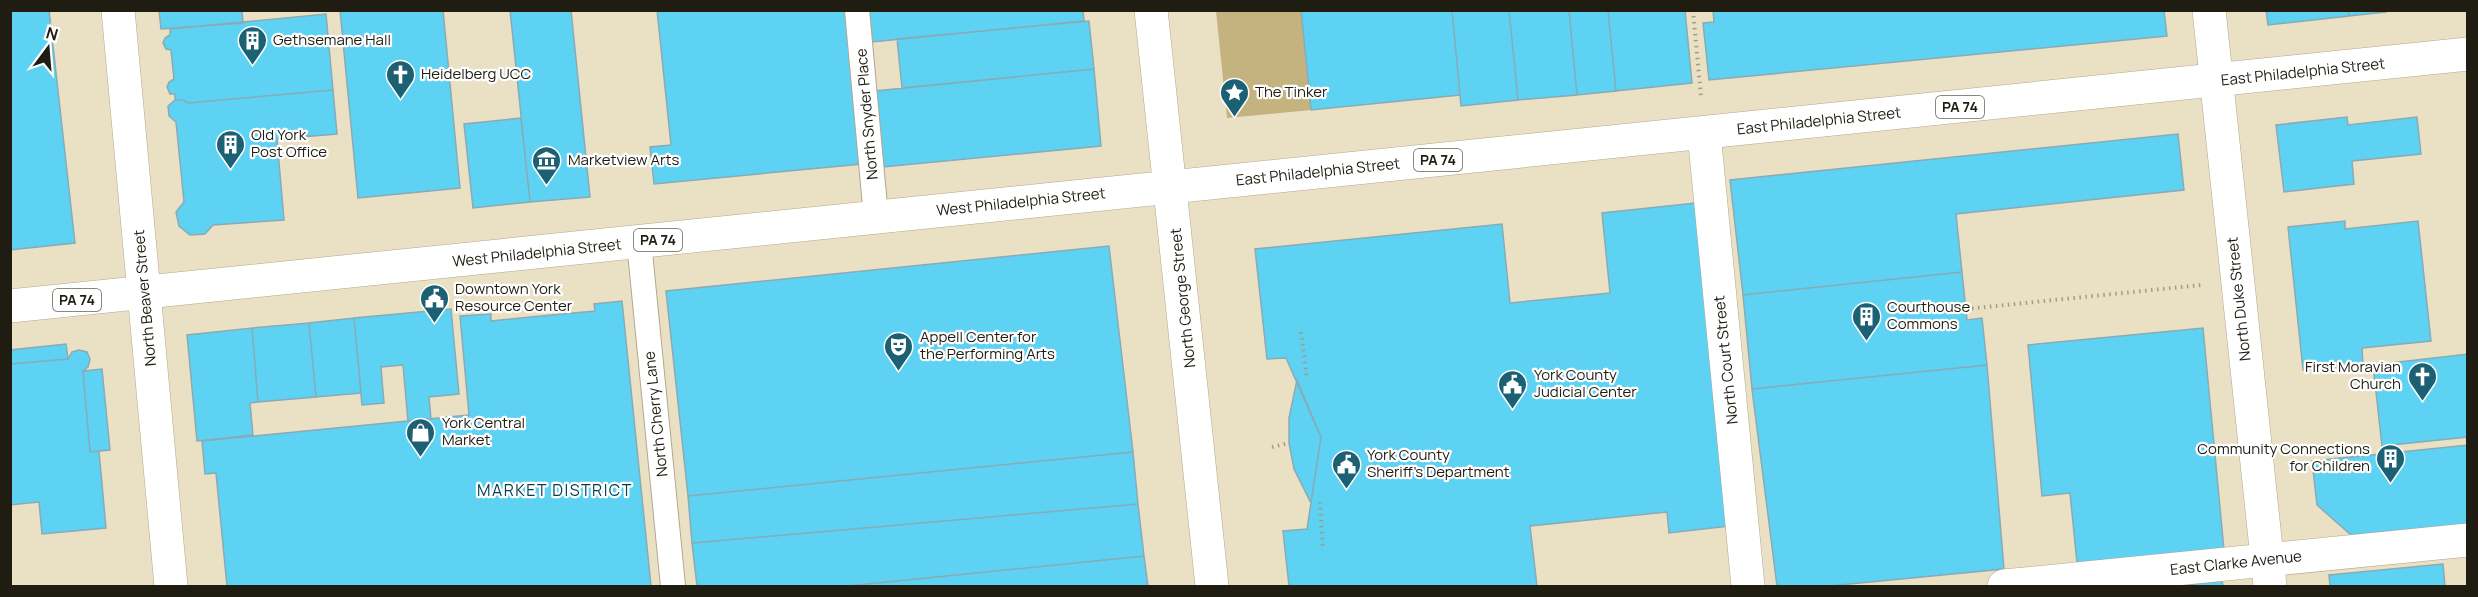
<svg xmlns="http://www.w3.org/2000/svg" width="2478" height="597" font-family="Manrope,sans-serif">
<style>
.green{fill:#c4b37f}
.building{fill:#5dd2f3;stroke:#8aaab4;stroke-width:1.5}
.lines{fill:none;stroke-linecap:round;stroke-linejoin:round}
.service-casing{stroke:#b1a88e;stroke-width:26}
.minor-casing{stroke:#b1a88e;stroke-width:34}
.tertiary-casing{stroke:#b1a88e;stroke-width:34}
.primary-casing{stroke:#b1a88e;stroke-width:34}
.path{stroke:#a29b85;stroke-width:4;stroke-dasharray:1.5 4.5;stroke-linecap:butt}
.service{stroke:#fff;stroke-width:24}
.minor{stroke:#fff;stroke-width:33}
.tertiary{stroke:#fff;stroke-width:33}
.primary{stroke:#fff;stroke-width:33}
.labels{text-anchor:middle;stroke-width:4.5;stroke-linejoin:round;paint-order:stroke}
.shield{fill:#fff;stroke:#626059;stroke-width:1.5}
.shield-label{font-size:14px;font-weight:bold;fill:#1f1c12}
.poi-label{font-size:15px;fill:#1f1c12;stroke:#fff;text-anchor:start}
.street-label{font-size:15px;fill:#1f1c12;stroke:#fff}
.neighbourhood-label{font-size:16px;letter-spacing:1.5px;fill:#04404e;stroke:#fff}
</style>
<rect width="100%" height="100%" fill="#eae1c5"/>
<path class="green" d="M 1216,11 L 1301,11 L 1311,110 L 1227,118 Z"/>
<path class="building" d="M 10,10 L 49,10 L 75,243 L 10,250 Z
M 159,10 L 242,10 L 243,23 L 161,29 Z
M 340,10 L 443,10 L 460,188 L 358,198 Z
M 510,10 L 571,10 L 590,197 L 530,202 Z
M 657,10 L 847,10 L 862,164 L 654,184 L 650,147 L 671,145 Z
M 869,10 L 1083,10 L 1084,21 L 872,42 Z
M 1301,10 L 1452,10 L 1460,95 L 1311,110 Z
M 1452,10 L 1509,10 L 1518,100 L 1461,106 Z
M 1509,10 L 1569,10 L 1577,95 L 1518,100 Z
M 1569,10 L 1608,10 L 1616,91 L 1577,95 Z
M 1608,10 L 1685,10 L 1692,83 L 1616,91 Z
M 1713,10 L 2164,10 L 2167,36 L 1709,80 L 1703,23 L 1714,22 Z
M 2266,10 L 2348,10 L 2349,16 L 2268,25 Z
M 2348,10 L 2386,10 L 2386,12 L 2349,16 Z
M 326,14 L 333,90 L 188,103 L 183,100 L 175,100 L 175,94 L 170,94 L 167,87 L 169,82 L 174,79 L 171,50 L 166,49 L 163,43 L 165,38 L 170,35 L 170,29 Z
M 1089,21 L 1094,69 L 902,88 L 897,39 Z
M 1094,69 L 1101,146 L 883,167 L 875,91 Z
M 333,90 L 337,134 L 277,139 L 284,220 L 213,225 L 205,234 L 190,235 L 179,226 L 176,212 L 184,202 L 176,122 L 169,116 L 168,106 L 175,100 L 183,100 L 188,103 Z
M 2347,117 L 2348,125 L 2417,117 L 2421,154 L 2352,161 L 2354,184 L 2284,192 L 2276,125 Z
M 521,118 L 530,202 L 473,208 L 464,124 Z
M 2178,134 L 2184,190 L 1956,214 L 1962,272 L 1743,295 L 1730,180 Z
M 1695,203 L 1729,526 L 1669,533 L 1667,512 L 1530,526 L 1537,586 L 1289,586 L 1283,531 L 1307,529 L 1321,437 L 1286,358 L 1267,359 L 1255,249 L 1502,224 L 1510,303 L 1610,293 L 1602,213 Z
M 2345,221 L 2345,229 L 2418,221 L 2431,341 L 2362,348 L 2363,364 L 2303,370 L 2288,227 Z
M 1109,246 L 1133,452 L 688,496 L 666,291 Z
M 1962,272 L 1967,320 L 1982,318 L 1987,365 L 1752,389 L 1743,295 Z
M 622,301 L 651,586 L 227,586 L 216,473 L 205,474 L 202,441 L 469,415 L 460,316 L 491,314 L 491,321 L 541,316 L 595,311 L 594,304 Z
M 451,309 L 459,394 L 429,397 L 431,419 L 408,421 L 403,365 L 381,367 L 384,403 L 362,405 L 354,318 Z
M 354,318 L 361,393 L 316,397 L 309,323 Z
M 309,323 L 316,397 L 258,402 L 252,328 Z
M 252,328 L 258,402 L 250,403 L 253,435 L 197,441 L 187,335 Z
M 2203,328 L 2224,550 L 2077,563 L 2070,493 L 2042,496 L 2028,345 Z
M 66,344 L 68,359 L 10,364 L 10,350 Z
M 79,350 L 87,352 L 90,359 L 88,367 L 83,371 L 90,452 L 99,451 L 106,528 L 42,534 L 39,502 L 10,505 L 10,364 L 68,359 L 72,352 Z
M 2468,354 L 2468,437 L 2382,446 L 2373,365 Z
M 1987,365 L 2004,569 L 1829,586 L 1777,586 L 1752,389 Z
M 102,369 L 110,450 L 90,452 L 83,371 Z
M 1297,380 L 1321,437 L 1311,503 L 1294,469 L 1289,443 L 1289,418 Z
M 2468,445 L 2468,524 L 2351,535 L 2317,505 L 2312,461 Z
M 1133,452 L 1138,504 L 692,543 L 688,496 Z
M 1138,504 L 1144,556 L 847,586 L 697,586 L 692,543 Z
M 1144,556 L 1148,586 L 847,586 Z
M 2443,564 L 2445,586 L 2330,586 L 2329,575 Z
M 2222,581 L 2223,586 L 2172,586 Z"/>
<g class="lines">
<defs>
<path id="service" d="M 857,10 L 876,217
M 639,242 L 673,586"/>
<path id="minor" d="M 1704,133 L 1748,586
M 2004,586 L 2468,540"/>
<path id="tertiary" d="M 118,10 L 171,586
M 2209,10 L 2270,586"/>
<path id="primary" d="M 1151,10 L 1212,586
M 10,306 L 2468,54"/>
</defs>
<use href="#service" class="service-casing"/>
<use href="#minor" class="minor-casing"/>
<use href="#tertiary" class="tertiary-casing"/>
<use href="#primary" class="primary-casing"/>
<path class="path" d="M 1693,10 L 1701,97
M 1966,309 L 2201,285
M 1301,332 L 1307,380
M 1272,447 L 1289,443
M 1320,502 L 1323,550"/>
<use href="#service" class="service"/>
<use href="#minor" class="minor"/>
<use href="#tertiary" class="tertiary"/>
<use href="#primary" class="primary"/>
</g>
<defs>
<symbol id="building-pin" viewBox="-11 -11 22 30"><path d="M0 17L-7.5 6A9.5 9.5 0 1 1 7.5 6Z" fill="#1c6073" stroke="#fff"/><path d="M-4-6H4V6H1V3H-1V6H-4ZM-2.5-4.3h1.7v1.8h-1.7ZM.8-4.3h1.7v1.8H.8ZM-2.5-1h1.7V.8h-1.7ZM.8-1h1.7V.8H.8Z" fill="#fff"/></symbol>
<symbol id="church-pin" viewBox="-11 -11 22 30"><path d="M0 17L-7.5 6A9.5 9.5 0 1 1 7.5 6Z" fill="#1c6073" stroke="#fff"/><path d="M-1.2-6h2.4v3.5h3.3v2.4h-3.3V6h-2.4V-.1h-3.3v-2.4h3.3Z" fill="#fff"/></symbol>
<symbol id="sight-pin" viewBox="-11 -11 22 30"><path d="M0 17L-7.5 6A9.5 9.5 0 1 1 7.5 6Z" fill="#1c6073" stroke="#fff"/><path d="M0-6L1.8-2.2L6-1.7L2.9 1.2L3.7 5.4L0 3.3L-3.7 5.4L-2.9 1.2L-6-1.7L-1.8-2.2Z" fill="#fff"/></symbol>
<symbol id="museum-pin" viewBox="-11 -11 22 30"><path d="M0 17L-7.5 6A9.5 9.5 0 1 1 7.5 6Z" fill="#1c6073" stroke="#fff"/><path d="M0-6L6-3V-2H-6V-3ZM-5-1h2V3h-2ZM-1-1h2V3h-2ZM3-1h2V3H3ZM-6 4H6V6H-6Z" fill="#fff"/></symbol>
<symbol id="civic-pin" viewBox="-11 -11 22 30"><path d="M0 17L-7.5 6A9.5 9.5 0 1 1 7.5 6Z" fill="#1c6073" stroke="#fff"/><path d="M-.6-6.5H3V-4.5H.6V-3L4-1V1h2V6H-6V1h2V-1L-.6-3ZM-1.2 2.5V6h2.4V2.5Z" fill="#fff"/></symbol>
<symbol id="theatre-pin" viewBox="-11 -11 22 30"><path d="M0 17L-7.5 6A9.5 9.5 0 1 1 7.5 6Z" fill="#1c6073" stroke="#fff"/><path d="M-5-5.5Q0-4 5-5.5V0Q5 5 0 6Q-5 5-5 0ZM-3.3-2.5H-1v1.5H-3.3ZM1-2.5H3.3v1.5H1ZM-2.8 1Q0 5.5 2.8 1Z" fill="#fff"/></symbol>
<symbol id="shop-pin" viewBox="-11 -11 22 30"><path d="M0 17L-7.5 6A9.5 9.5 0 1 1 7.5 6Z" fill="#1c6073" stroke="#fff"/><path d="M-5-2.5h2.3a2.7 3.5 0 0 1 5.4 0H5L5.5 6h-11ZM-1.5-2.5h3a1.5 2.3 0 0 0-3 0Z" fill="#fff"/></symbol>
</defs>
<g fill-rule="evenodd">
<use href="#building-pin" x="236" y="24" width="33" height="45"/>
<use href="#church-pin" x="384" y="58" width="33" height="45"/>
<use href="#sight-pin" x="1218" y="76" width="33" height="45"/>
<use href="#building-pin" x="214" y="128" width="33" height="45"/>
<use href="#museum-pin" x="530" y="144" width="33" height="45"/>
<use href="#civic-pin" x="418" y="282" width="33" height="45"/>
<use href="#building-pin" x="1850" y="300" width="33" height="45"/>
<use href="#theatre-pin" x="882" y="330" width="33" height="45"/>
<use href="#church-pin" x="2406" y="360" width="33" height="45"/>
<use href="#civic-pin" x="1496" y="368" width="33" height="45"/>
<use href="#shop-pin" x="404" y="416" width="33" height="45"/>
<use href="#building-pin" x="2374" y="442" width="33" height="45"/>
<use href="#civic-pin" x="1330" y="448" width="33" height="45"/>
</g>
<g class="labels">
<g class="shield">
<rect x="1936" y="96" width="48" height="22" rx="4.5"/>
<rect x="1414" y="149" width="48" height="22" rx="4.5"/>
<rect x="634" y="229" width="48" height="22" rx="4.5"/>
<rect x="53" y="289" width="48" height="22" rx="4.5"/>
</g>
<g class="shield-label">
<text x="1960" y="112">PA 74</text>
<text x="1438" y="165">PA 74</text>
<text x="658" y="245">PA 74</text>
<text x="77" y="305">PA 74</text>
</g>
<g class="poi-label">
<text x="273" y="45">Gethsemane Hall</text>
<text x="421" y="79">Heidelberg UCC</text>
<text x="1255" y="97">The Tinker</text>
<text x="251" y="140">Old York<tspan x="251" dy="17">Post Office</tspan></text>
<text x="568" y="165">Marketview Arts</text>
<text x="455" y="294">Downtown York<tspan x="455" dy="17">Resource Center</tspan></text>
<text x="1887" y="312">Courthouse<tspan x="1887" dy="17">Commons</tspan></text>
<text x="920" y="342">Appell Center for<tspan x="920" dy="17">the Performing Arts</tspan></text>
<text x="2401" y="372" text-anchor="end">First Moravian<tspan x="2401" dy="17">Church</tspan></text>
<text x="1534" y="380">York County<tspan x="1534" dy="17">Judicial Center</tspan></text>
<text x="442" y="428">York Central<tspan x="442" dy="17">Market</tspan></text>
<text x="2370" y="454" text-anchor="end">Community Connections<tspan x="2370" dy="17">for Children</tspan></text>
<text x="1367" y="460">York County<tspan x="1367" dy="17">Sheriff's Department</tspan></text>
</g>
<g class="street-label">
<text transform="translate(2303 72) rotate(-6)" y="5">East Philadelphia Street</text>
<text transform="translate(867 114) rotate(-95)" y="5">North Snyder Place</text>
<text transform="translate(1819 121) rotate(-6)" y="5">East Philadelphia Street</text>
<text transform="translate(1318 172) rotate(-6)" y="5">East Philadelphia Street</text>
<text transform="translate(1021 202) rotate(-6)" y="5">West Philadelphia Street</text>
<text transform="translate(537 253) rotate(-6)" y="5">West Philadelphia Street</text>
<text transform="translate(145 298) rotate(-95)" y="5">North Beaver Street</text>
<text transform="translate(1183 298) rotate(-96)" y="5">North George Street</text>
<text transform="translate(2239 299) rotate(-96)" y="5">North Duke Street</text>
<text transform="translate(1726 360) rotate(-96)" y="5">North Court Street</text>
<text transform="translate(656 414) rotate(-96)" y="5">North Cherry Lane</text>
<text transform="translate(2236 563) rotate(-6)" y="5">East Clarke Avenue</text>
</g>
<g class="neighbourhood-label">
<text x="555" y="496">MARKET DISTRICT</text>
</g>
</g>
<rect width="2478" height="597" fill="none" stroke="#1f1c12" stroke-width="24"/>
<g transform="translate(48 48) rotate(16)" stroke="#ffffff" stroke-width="4.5" paint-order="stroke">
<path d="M0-4.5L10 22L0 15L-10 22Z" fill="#1f1c12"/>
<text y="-9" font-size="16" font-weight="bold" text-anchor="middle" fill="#1f1c12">N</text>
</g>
</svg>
